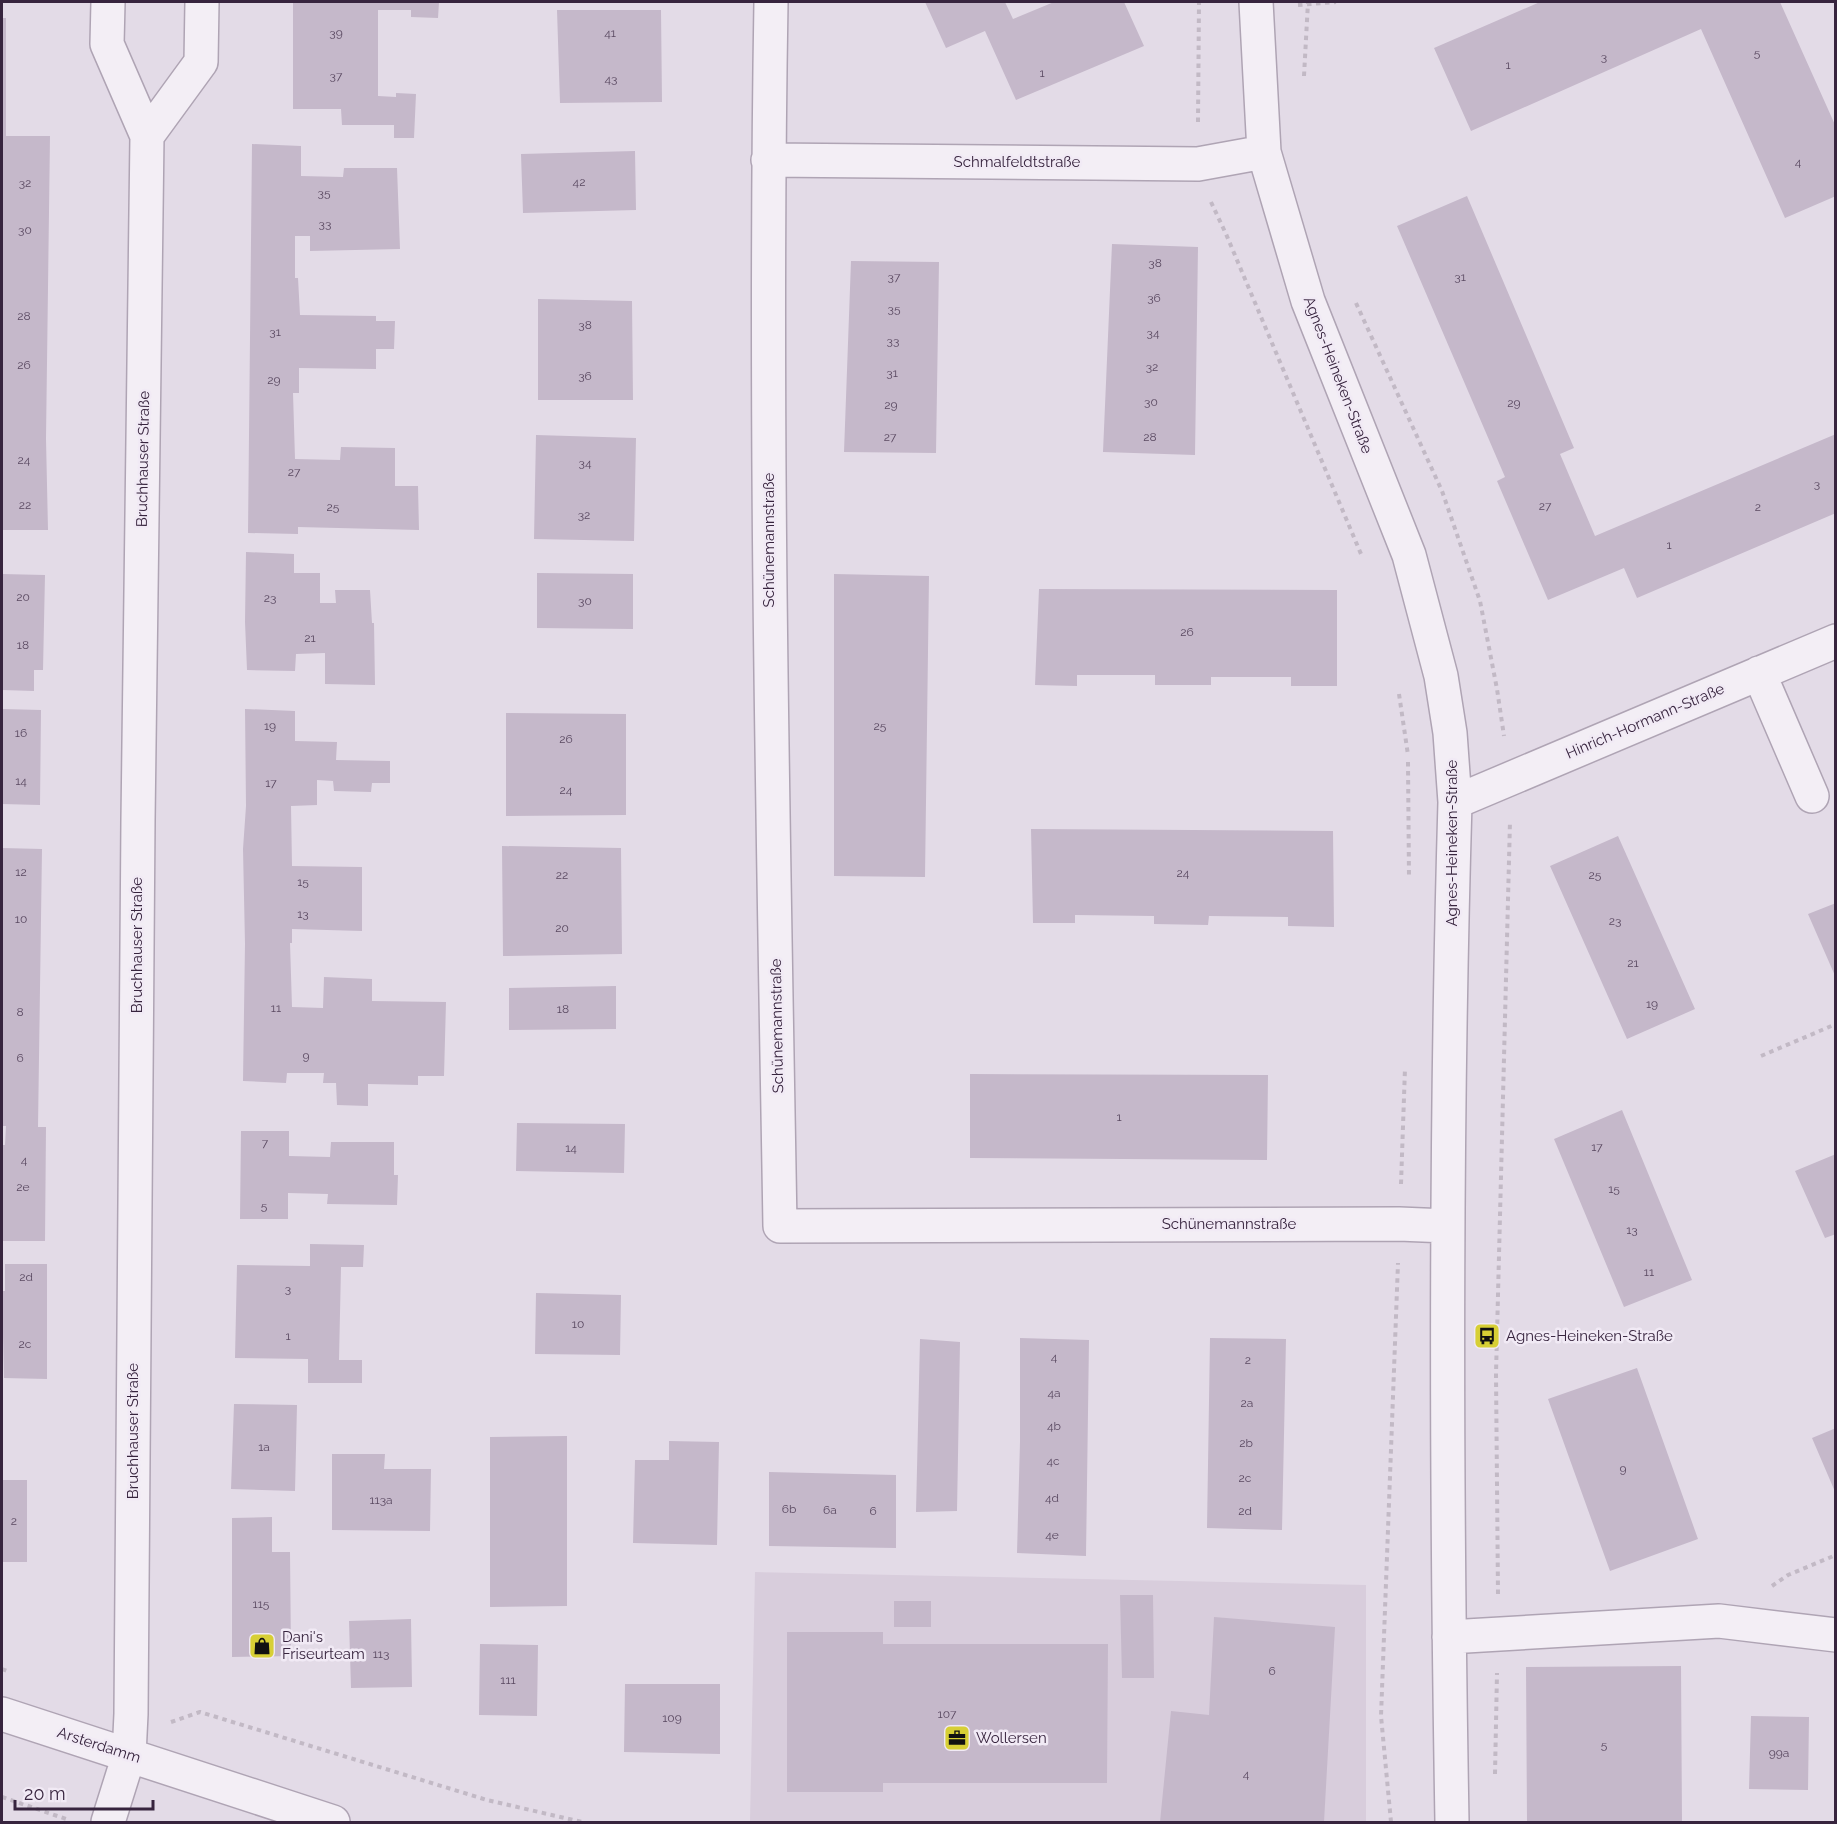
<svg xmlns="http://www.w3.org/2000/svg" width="1837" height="1824" font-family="Raleway,sans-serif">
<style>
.built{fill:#d8cddc}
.building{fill:#c5b8ca}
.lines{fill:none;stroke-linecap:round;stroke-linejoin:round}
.minor-casing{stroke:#afa4b4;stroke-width:36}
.path{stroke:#c2b9c5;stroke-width:4;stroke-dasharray:4.5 4.5;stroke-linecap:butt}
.minor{stroke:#f3eef5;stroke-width:33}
.labels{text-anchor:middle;stroke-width:5;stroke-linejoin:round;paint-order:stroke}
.number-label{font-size:12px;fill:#5a4961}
.street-label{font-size:15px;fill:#37243e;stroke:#f1eaf5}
.poi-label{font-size:15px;fill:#37243e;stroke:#f1eaf5;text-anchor:start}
</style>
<rect width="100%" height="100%" fill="#e3dbe7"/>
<path class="built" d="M 755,1572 L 1366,1585 L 1366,1822 L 750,1822 Z"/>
<path class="building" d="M 293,2 L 439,2 L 438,18 L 411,17 L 411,10 L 378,10 L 378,96 L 396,97 L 396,93 L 416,94 L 414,138 L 394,138 L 394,125 L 342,125 L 341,109 L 293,109 Z
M 925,2 L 1005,2 L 1013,19 L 1054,2 L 1124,2 L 1144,46 L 1016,100 L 985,31 L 946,48 Z
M 1540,2 L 1780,2 L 1836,127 L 1836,196 L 1785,218 L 1701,29 L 1471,131 L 1434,48 Z
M 557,10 L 661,10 L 662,102 L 560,103 Z
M 2,18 L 6,18 L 6,136 L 50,136 L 46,439 L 48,530 L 2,530 Z
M 252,144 L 301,146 L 301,176 L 343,177 L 344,168 L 397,168 L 400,249 L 310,251 L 310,236 L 295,236 L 295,278 L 298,278 L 300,315 L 376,316 L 376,321 L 395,321 L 394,349 L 376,349 L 376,369 L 299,368 L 299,393 L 293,393 L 295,459 L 340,460 L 341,447 L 395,448 L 395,486 L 418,486 L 419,530 L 298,527 L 298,534 L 248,533 Z
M 635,151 L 636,210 L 523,213 L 521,154 Z
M 1467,196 L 1574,448 L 1560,454 L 1595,536 L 1836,434 L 1836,513 L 1637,598 L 1624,568 L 1548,600 L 1497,481 L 1505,477 L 1397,226 Z
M 1112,244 L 1198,247 L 1195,455 L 1103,452 Z
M 851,261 L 939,262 L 936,453 L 844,452 Z
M 538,299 L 632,301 L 633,400 L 538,400 Z
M 536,435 L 636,438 L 634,541 L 534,539 Z
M 246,552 L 294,554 L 294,573 L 320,573 L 320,603 L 336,603 L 335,590 L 370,590 L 372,623 L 374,623 L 375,685 L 325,684 L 325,653 L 296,654 L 295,671 L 247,670 L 245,622 Z
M 537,573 L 633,574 L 633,629 L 537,628 Z
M 2,574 L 45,575 L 43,670 L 34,670 L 34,691 L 2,690 Z
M 834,574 L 929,576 L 925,877 L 834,876 Z
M 1039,589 L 1337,590 L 1337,686 L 1291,686 L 1291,677 L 1211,677 L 1211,685 L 1155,685 L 1155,675 L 1077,675 L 1077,686 L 1035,685 Z
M 2,709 L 41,710 L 40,805 L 2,804 Z
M 245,709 L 295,711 L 295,741 L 337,742 L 336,760 L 390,761 L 390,783 L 372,783 L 371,792 L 334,791 L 333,781 L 317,780 L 317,805 L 291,806 L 292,866 L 362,867 L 362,931 L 292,929 L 292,943 L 290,943 L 292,1007 L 323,1008 L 324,977 L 372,979 L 372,1001 L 446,1002 L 444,1076 L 418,1076 L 418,1085 L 368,1084 L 368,1106 L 337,1105 L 336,1083 L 323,1083 L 324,1073 L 287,1073 L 286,1083 L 243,1081 L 245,944 L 243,849 L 246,806 Z
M 506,713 L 626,714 L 626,815 L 506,816 Z
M 1031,829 L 1333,831 L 1334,927 L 1288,926 L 1288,917 L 1209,916 L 1208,925 L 1154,924 L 1154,916 L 1075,915 L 1075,923 L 1033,923 Z
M 1618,836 L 1695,1009 L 1627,1039 L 1550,866 Z
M 502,846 L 621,848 L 622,954 L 503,956 Z
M 2,848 L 42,849 L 38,1127 L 46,1127 L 45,1241 L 3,1241 L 2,1145 L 5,1145 L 6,1126 L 2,1126 Z
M 1836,903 L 1836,978 L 1808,914 Z
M 616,986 L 616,1029 L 509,1030 L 509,988 Z
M 970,1074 L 1268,1075 L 1267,1160 L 970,1158 Z
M 1622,1110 L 1692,1280 L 1624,1307 L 1554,1139 Z
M 517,1123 L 625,1124 L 624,1173 L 516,1171 Z
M 241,1131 L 289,1131 L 289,1156 L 330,1157 L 331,1142 L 394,1142 L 394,1175 L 398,1175 L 397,1205 L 327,1204 L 328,1194 L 288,1193 L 288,1219 L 240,1219 Z
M 1836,1154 L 1836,1234 L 1825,1238 L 1795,1171 Z
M 310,1244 L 364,1245 L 363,1267 L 341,1267 L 339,1360 L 362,1360 L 362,1383 L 308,1383 L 308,1359 L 235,1358 L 237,1265 L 310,1266 Z
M 5,1264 L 47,1264 L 47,1379 L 4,1378 L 2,1291 L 5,1291 Z
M 536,1293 L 621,1295 L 620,1355 L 535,1354 Z
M 1020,1338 L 1089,1340 L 1086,1556 L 1017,1553 L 1020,1442 Z
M 1210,1338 L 1286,1339 L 1282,1530 L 1207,1528 Z
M 920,1339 L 960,1342 L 957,1511 L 916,1512 Z
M 1637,1368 L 1698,1539 L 1610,1571 L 1548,1399 Z
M 234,1404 L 297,1405 L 295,1491 L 231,1489 Z
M 1836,1428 L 1836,1494 L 1812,1438 Z
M 567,1436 L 567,1606 L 490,1607 L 490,1437 Z
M 669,1441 L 719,1442 L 717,1545 L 633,1543 L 635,1460 L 669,1460 Z
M 332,1454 L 385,1454 L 384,1469 L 431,1469 L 430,1531 L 332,1530 Z
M 769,1472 L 896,1475 L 896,1548 L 769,1546 Z
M 2,1480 L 27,1480 L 27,1562 L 2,1562 Z
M 272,1517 L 272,1552 L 290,1552 L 291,1656 L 232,1657 L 232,1518 Z
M 1120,1595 L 1153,1595 L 1154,1678 L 1122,1678 Z
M 894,1601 L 931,1601 L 931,1627 L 894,1627 Z
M 1214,1617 L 1335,1627 L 1324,1822 L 1160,1822 L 1171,1711 L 1209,1715 Z
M 411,1619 L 412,1687 L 351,1688 L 349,1621 Z
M 787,1632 L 883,1632 L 883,1644 L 1108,1644 L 1107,1783 L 883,1783 L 883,1792 L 787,1792 Z
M 480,1644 L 538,1645 L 537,1716 L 479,1715 Z
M 1681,1666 L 1682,1822 L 1527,1822 L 1526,1667 Z
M 625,1684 L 720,1684 L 720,1754 L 624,1752 Z
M 1751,1716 L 1809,1717 L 1808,1790 L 1749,1789 Z"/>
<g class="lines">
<defs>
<path id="minor" d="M 108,2 L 107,44 L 147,136 L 138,820 L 131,1714 L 129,1755 L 108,1822
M 771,2 C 764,410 773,818 780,1226 L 1399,1224 L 1447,1226
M 1256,2 L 1264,152 L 1308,301 L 1409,555 L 1441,676 L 1450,733 L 1455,802 C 1445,1142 1446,1482 1452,1822
M 147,136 L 201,62 L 202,2
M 768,160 L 1198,164 L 1264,152
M 1759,673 L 1812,796
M 1455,802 L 1836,641
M 1449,1637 L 1719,1621 L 1836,1635
M 2,1714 L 333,1822"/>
</defs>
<use href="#minor" class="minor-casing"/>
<path class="path" d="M 1298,5 L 1336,2
M 1304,76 L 1308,2
M 1198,122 L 1199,2
M 1211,202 L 1226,234 L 1361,554
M 1356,303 L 1442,491 L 1480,601 L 1497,689 L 1504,736
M 1399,694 L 1408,755
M 1408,762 L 1409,878
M 1761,1056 L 1836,1024
M 1401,1184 L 1405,1068
M 1772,1586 L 1788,1575 L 1836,1555
M 1498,1594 L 1496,1374 L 1510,821
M 2,1669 L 10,1672
M 171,1722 L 200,1712 L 487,1800 L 582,1822
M 1495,1774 L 1497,1673
M 2,1797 L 69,1820
M 1391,1822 L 1381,1716 L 1398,1263"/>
<use href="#minor" class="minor"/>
</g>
<defs>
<symbol id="bus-square" viewBox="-11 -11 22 22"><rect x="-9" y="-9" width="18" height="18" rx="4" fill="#d7cf35" stroke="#f1eaf5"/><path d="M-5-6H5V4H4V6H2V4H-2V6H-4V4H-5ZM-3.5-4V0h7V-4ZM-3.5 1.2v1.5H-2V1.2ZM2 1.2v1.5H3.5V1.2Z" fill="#111"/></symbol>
<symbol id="shop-square" viewBox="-11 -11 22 22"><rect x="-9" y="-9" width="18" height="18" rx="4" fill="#d7cf35" stroke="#f1eaf5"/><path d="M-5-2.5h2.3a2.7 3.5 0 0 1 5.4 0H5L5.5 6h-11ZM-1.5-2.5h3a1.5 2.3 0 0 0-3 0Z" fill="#111"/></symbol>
<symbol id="office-square" viewBox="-11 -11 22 22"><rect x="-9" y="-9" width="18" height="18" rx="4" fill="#d7cf35" stroke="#f1eaf5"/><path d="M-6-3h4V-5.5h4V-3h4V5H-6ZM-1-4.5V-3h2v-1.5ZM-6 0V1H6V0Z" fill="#111"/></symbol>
</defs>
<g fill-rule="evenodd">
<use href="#bus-square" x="1472" y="1321" width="30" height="30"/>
<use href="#shop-square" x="247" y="1631" width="30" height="30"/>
<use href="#office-square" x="942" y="1723" width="30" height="30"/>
</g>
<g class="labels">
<g class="number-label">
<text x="336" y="37">39</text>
<text x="610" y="37">41</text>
<text x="1757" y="57">5</text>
<text x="1604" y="61">3</text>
<text x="1508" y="69">1</text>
<text x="1042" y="77">1</text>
<text x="336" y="80">37</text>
<text x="611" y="83">43</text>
<text x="1798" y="166">4</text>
<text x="579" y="186">42</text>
<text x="25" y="187">32</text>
<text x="324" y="197">35</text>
<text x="325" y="228">33</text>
<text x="25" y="234">30</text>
<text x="1155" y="267">38</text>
<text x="894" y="281">37</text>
<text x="1460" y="281">31</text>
<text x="1154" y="302">36</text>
<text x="894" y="313">35</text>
<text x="24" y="320">28</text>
<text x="585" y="329">38</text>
<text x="275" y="336">31</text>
<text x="1153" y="337">34</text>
<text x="893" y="345">33</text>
<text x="24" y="369">26</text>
<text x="1152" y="371">32</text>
<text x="892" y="377">31</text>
<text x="585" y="380">36</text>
<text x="274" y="384">29</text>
<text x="1151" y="406">30</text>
<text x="1514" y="407">29</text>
<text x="891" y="409">29</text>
<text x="890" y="441">27</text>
<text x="1150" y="441">28</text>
<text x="24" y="464">24</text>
<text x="585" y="467">34</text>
<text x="294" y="476">27</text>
<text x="1817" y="488">3</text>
<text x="25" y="509">22</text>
<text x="1545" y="510">27</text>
<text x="333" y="511">25</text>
<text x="1758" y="511">2</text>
<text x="584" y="519">32</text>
<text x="1669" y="549">1</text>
<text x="23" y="601">20</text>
<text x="270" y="602">23</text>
<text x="585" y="605">30</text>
<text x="1187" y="636">26</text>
<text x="310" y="642">21</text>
<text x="23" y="649">18</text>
<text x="270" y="730">19</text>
<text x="880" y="730">25</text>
<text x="21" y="737">16</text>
<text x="566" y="743">26</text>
<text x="21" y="785">14</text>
<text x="271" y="787">17</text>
<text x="566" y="794">24</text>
<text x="21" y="876">12</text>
<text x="1183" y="877">24</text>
<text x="562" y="879">22</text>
<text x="1595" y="879">25</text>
<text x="303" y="886">15</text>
<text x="303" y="918">13</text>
<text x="21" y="923">10</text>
<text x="1615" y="925">23</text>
<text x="562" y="932">20</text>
<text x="1633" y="967">21</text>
<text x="1652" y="1008">19</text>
<text x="276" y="1012">11</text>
<text x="563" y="1013">18</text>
<text x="20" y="1016">8</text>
<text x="306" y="1060">9</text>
<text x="20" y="1062">6</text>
<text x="1119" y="1121">1</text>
<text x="265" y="1147">7</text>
<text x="1597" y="1151">17</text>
<text x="571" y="1152">14</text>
<text x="24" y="1164">4</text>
<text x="23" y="1191">2e</text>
<text x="1614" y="1193">15</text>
<text x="264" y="1210">5</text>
<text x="1632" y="1234">13</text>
<text x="1649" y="1276">11</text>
<text x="26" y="1281">2d</text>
<text x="288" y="1293">3</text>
<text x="578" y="1328">10</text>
<text x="288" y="1340">1</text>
<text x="25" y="1348">2c</text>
<text x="1054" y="1361">4</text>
<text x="1248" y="1364">2</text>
<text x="1054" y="1397">4a</text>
<text x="1247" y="1407">2a</text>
<text x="1054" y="1430">4b</text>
<text x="1246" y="1447">2b</text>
<text x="264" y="1451">1a</text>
<text x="1053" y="1465">4c</text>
<text x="1623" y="1473">9</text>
<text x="1245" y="1482">2c</text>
<text x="1052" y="1502">4d</text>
<text x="381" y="1504">113a</text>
<text x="789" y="1513">6b</text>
<text x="830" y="1514">6a</text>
<text x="873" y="1515">6</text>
<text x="1245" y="1515">2d</text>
<text x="14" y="1525">2</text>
<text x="1052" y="1539">4e</text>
<text x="261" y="1608">115</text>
<text x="381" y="1658">113</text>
<text x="1272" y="1675">6</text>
<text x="508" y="1684">111</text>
<text x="947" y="1718">107</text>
<text x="672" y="1722">109</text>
<text x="1604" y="1749">5</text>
<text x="1779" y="1757">99a</text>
<text x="1246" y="1778">4</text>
</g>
<g class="street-label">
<text x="1017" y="167">Schmalfeldtstraße</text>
<text transform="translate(1338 375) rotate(69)" y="5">Agnes-Heineken-Straße</text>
<text transform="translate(143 459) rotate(-89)" y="5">Bruchhauser Straße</text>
<text transform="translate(769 540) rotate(-90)" y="5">Schünemannstraße</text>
<text transform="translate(1645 721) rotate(-23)" y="5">Hinrich-Hormann-Straße</text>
<text transform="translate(1452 843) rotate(-90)" y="5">Agnes-Heineken-Straße</text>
<text transform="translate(137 945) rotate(-90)" y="5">Bruchhauser Straße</text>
<text transform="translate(777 1026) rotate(-91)" y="5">Schünemannstraße</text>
<text x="1229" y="1229">Schünemannstraße</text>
<text transform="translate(133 1431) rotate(-90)" y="5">Bruchhauser Straße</text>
<text transform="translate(99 1745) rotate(18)" y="5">Arsterdamm</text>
</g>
<g class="poi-label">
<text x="1506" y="1341">Agnes-Heineken-Straße</text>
<text x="282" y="1642">Dani's<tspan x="282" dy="17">Friseurteam</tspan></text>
<text x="976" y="1743">Wollersen</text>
</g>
</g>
<rect width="1837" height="1824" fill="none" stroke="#37243e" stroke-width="6"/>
<path d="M15 1800v9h138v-9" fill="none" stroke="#37243e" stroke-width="3"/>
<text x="24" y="1800" font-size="18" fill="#37243e" stroke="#f1eaf5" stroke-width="4.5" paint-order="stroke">20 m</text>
</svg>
